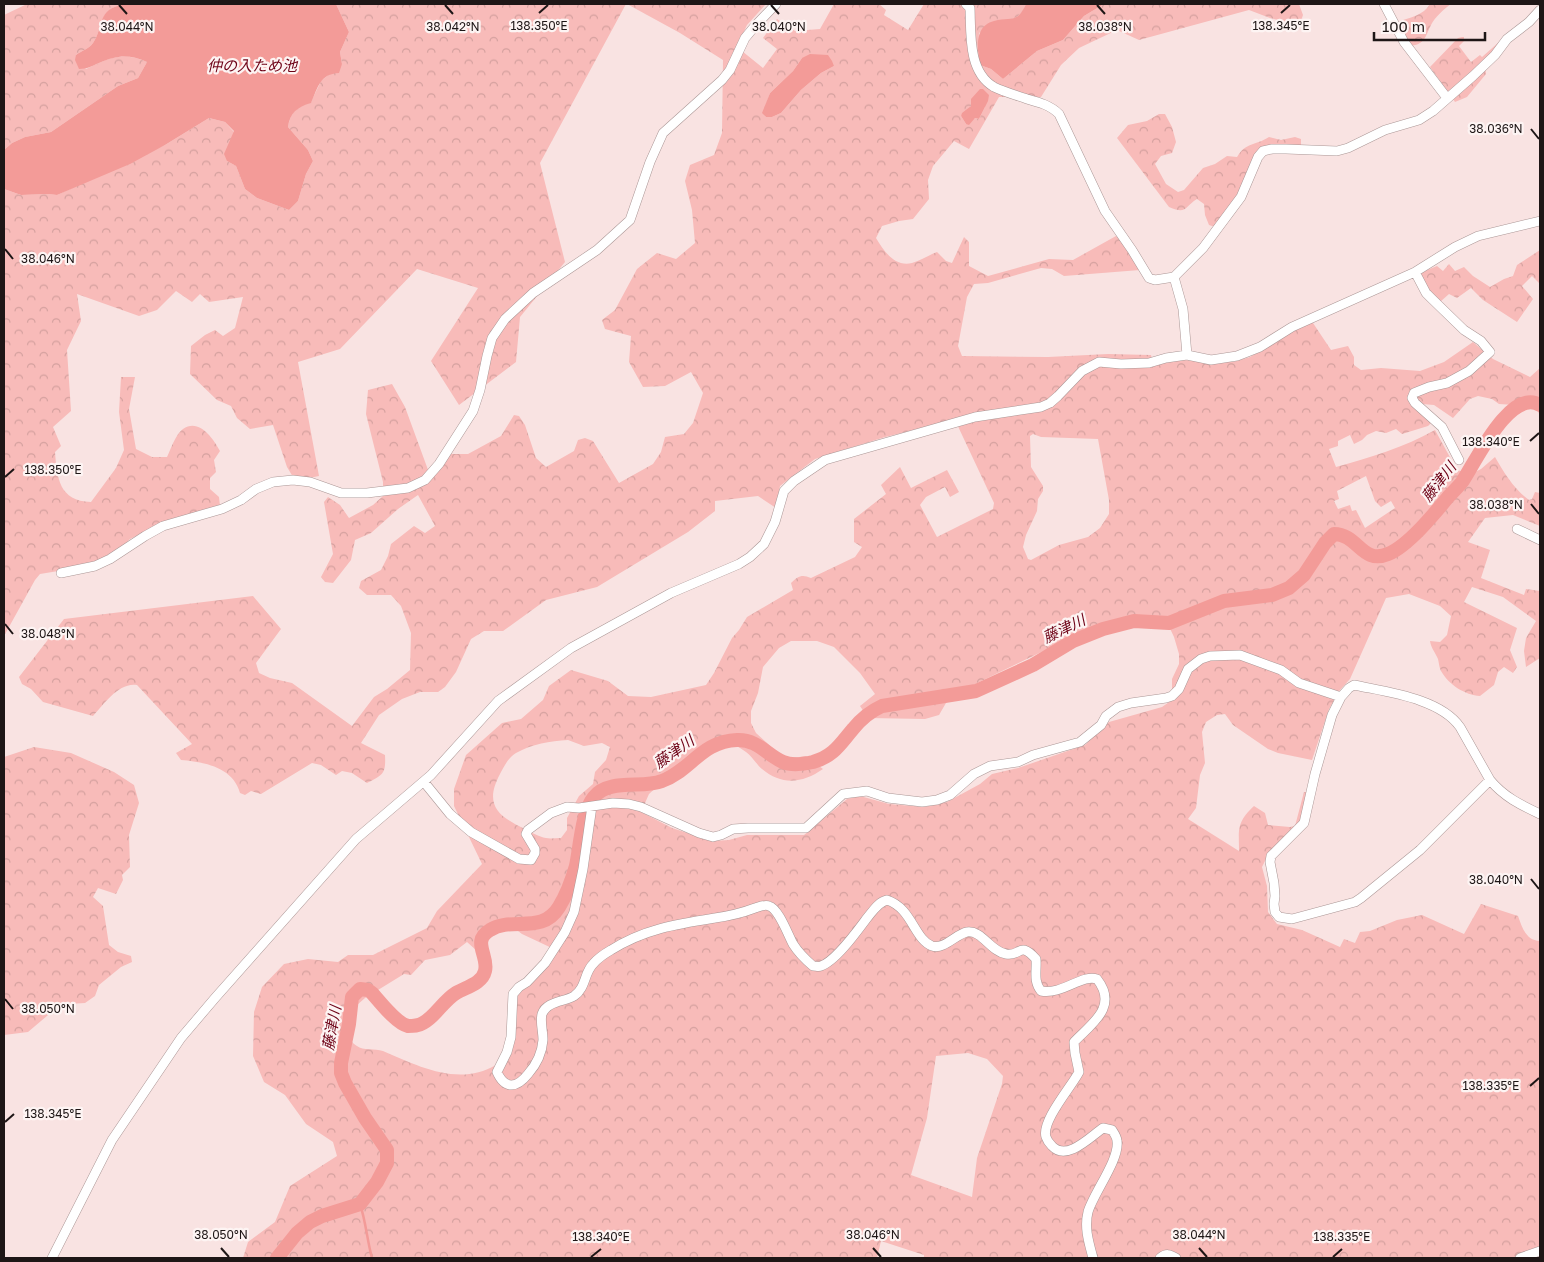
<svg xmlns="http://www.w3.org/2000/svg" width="1544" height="1262" font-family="'Golos Text','Noto Sans JP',sans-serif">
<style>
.forest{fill:url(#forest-crowns);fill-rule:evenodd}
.water{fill:#f39b98}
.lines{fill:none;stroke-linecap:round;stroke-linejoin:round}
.stream{stroke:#f39b98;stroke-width:2.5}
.river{stroke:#f39b98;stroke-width:14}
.minor-casing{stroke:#ab9796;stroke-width:10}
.minor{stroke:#fff;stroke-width:9}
.ticks{fill:none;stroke:#1e1616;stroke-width:2}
.labels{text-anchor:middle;stroke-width:4.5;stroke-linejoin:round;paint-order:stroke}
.water-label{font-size:15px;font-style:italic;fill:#6d0115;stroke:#fdf4f3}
.ticks-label{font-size:12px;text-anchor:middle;fill:#1e1616;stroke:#fdf4f3;stroke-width:4.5;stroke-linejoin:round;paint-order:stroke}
</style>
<defs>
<pattern id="forest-crowns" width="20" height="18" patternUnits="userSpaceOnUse" patternTransform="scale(1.25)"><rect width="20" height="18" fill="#f8bbb9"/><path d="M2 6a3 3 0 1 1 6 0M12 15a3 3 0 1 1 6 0" fill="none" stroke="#d4a09e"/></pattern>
</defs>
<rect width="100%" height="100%" fill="#f9e3e2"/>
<path class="forest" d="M 27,4 L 124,4 C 97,10 105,25 93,43 C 90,48 81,51 76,55 L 86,69 C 109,58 122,51 147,62 L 138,78 L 118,86 L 51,132 L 25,137 L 12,143 L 4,150 L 4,15 Z
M 336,4 L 626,4 L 540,163 L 565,262 L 520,317 L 516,362 L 459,405 L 431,361 L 478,288 L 417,269 L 340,349 L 298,362 L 319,476 L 309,478 L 293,477 L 287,467 L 273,425 L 250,429 L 237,418 L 231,406 L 217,400 L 190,374 L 191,346 L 205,335 L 215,330 L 223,336 L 235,328 L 243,297 L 209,302 L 200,294 L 192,302 L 176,291 L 157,310 L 139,316 L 77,294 L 81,321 L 67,350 L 71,411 L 53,427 L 61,446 L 55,452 C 57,478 59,501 91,502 L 116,468 L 124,450 L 119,412 L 121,377 L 135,377 L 129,409 L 136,449 L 152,457 L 167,457 C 171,449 175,435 183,429 C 199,418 213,438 220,451 L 214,460 L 216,472 L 210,478 L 210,489 L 219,497 L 220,506 L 159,525 L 130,539 L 116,553 L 95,565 L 40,574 L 35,580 L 4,636 L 4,189 L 21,195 L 48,194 L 57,195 L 165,145 L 209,118 L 225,122 L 234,132 L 227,161 L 236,166 L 245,189 L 257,198 L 289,210 L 298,201 L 306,174 L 313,161 L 308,150 L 288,127 C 291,112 296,107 311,102 L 321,81 L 342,64 L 340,52 L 349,32 Z
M 627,4 L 766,4 L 747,25 L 737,47 L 763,68 L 777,49 L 763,38 L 777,19 L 795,31 L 820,29 L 834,4 L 879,4 L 886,10 L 884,15 L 908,30 L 924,4 L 1026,4 L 1023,11 L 1017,17 L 1009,20 L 1001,20 L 979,33 L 978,53 L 980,65 L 991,69 L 1003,79 L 1037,51 L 1063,40 L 1084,16 L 1104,4 L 1299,4 L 1303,15 L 1302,18 L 1299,22 L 1290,23 L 1270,18 L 1249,10 L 1139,40 L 1117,30 L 1079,48 L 1061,65 L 1041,97 L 999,97 L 969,149 L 954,141 L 933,166 L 928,180 L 929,199 L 913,219 L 899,221 L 882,226 L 876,238 C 884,251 894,267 912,263 C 920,261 929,255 937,252 L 946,261 L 952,263 L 964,237 L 969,242 L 969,266 L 988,276 L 1049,259 L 1073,260 L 1116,236 L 1131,250 L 1140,270 L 1064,276 L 1052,269 L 1041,268 L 988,283 L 974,284 L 967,297 L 958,346 L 962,356 L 1048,357 L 1108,354 L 1151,355 L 1154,365 L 1180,360 L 1233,362 L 1250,357 L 1311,320 L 1331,350 L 1348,346 L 1354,357 L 1354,365 L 1361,370 L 1381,368 L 1420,371 L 1444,362 L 1473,342 L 1493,359 L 1530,377 L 1540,368 L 1540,416 L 1537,409 L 1531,406 L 1499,404 L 1492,399 L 1478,396 L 1470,399 L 1453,418 L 1434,405 L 1422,404 L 1431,423 L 1428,426 L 1402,434 L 1396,429 L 1386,433 L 1376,431 L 1367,435 L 1362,440 L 1354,444 L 1350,435 L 1338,441 L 1338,446 L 1329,449 L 1336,467 C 1369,458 1405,447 1435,430 L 1457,470 L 1471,474 L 1481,469 L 1495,457 C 1504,473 1514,489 1529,500 L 1532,499 L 1535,492 L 1540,493 L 1540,526 L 1513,515 L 1485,518 L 1468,542 L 1490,550 L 1481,578 L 1524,595 L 1526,589 L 1540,591 L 1540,658 L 1526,667 L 1524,651 L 1526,638 L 1536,621 L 1503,597 L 1472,587 L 1464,602 L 1517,628 L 1510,650 L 1517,667 L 1513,673 L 1504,667 L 1498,672 L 1494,685 L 1480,696 C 1465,695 1449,685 1441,671 C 1439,667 1439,663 1438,659 C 1435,652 1431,648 1430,641 L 1440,642 L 1447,635 L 1451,616 L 1440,606 L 1409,594 L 1386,598 L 1350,679 L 1340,690 L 1329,709 L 1312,760 L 1278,753 L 1268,749 L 1233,725 L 1225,714 L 1217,715 L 1206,722 L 1202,732 L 1205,763 L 1200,775 L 1196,808 L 1188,819 L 1239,851 C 1239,829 1236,823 1254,806 L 1265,813 L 1268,825 L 1290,827 L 1295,826 L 1304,792 L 1308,792 L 1302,820 L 1267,857 L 1262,867 L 1267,886 L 1268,912 L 1277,924 L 1302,930 L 1340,947 L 1344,939 L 1355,943 L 1360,932 L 1370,931 L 1397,920 L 1422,915 L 1464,934 L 1481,904 L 1518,916 C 1522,927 1526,941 1540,941 L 1540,1258 L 924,1258 L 924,1255 L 881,1241 L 877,1258 L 243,1258 L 248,1242 L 275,1222 L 290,1186 L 337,1156 L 333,1142 L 306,1124 L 285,1095 L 264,1082 L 253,1056 L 254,1012 L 262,987 L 284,964 L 308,959 L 338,962 L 348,955 L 373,955 L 427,928 L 437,911 L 482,864 L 454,806 L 454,789 L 466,755 L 502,723 L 521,719 L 543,700 L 549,686 L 571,670 L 608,681 L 628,696 L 651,697 L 706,685 L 714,673 L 732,638 L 739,630 L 747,617 L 793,590 L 791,583 C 798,576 802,574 811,578 L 855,557 L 862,547 L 854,542 L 854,519 L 886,494 L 881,485 L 900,467 L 911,488 L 947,470 L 959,492 L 950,497 L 945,487 L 926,497 L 920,505 L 937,537 L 993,509 L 994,503 L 955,420 L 885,437 L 815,459 L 780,486 L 776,508 L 758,496 L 715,501 L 715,511 L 688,532 L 597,587 L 546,600 L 503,631 L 484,631 L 471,639 L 456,672 L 445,687 L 438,692 L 420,692 L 402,699 L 379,715 L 361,743 L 385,755 C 386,774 383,775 367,783 L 352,773 L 342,771 L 336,775 L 321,765 L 312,763 L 261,794 L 251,791 L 245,795 L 240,793 C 233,767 204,762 181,760 L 176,753 L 192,744 L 137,685 C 119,682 104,704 93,716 L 43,702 L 31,689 L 22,684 L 19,677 L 64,619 L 253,596 L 281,629 L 256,663 L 259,673 L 270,678 L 292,683 L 352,726 L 374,697 L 387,689 L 410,670 L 411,633 L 401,606 L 391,595 L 367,595 L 359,588 L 361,581 L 381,570 L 388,556 L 391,544 L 414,526 L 425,533 L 435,526 L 418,495 L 398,509 L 371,533 L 355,540 L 351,560 L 333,583 L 325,582 L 321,577 L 333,554 L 324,502 L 328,497 L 340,505 L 349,518 L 373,505 L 383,496 L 383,482 L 366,414 L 368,390 L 392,384 L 405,407 L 431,478 L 448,454 L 468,454 L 501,436 L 514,415 L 519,416 L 525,425 L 536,458 L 546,467 L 574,451 L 578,440 L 585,438 L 593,441 L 619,483 L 653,464 L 661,452 L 665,437 L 684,434 L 693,423 L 703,393 L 691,372 L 665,386 L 643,387 L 629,362 L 631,336 L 605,329 L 602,320 L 615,310 L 637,269 L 657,253 L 676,259 L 695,243 L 692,210 L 685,181 L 690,165 L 714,155 L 722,133 L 723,60 L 680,33 ZM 802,58 L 834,66 L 821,73 L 801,90 L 781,113 L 772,117 L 766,117 L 763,113 L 770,93 L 793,71 ZM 971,106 L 985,107 L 979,119 L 975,118 L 966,124 L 961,116 ZM 1033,434 L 1041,437 L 1098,439 L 1109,500 L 1109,514 L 1100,528 L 1088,537 L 1059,545 L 1031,560 L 1028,559 L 1023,547 L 1026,535 L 1037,511 L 1038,499 L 1043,491 L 1043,486 L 1031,467 L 1030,436 ZM 1366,476 L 1375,501 L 1381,507 L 1391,501 L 1395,508 L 1365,528 L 1356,510 L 1352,511 L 1350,505 L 1338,509 L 1334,501 L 1339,499 L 1337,491 ZM 1134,617 L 1165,618 L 1174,637 L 1179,654 L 1179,664 L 1172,679 L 1172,700 L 1162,707 L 1109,722 L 1085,745 L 1018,768 L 992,774 L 980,784 L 947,802 L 924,807 L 889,804 L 860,796 L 847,799 L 804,835 L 747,835 L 729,840 L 712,841 L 672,828 L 641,812 L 649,794 L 673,772 L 699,750 L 721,739 C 730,742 739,747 746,752 C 752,756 756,764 762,769 C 782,786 803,783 823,769 L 806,756 L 785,759 L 756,733 L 751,723 L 751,711 L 758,693 L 763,667 L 779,648 L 791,641 L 817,641 L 834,647 L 860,673 L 875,694 L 860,706 L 868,718 L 925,719 L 939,715 L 946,703 L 967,688 L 1095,626 ZM 568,740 L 584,746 L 602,743 L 610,747 L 606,760 L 595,772 L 593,784 L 579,796 L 567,818 L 567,830 L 561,838 C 556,838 550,839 546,838 C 539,837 531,832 525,829 C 497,816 484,804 500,774 C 504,766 509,757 516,753 C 532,744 550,741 568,740 ZM 514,928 L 522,934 L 556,950 L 514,996 L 503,1066 L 496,1065 C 459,1087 418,1066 383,1051 C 375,1048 363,1051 357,1046 C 352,1043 347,1037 343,1033 L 348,1013 L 365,998 L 404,974 L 411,975 L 425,960 L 450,955 L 467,942 L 477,951 L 497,931 ZM 968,1053 L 987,1059 L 1003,1076 L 1002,1084 L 977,1158 L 972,1197 L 911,1175 L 927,1118 L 936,1056 Z
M 1430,4 L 1451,4 C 1444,9 1435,17 1431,25 C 1425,37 1425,45 1409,46 L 1397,22 C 1409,18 1424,15 1430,4 Z
M 1462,37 L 1464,37 L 1464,41 L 1459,46 L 1471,62 L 1480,55 L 1482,57 L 1499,42 L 1500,45 L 1485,62 L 1486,74 L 1467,97 L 1455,102 L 1430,67 L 1458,38 Z
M 1159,114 L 1165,114 L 1172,127 L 1176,142 L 1172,153 L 1161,156 L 1155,164 L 1166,184 L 1178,192 L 1184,190 L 1203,168 L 1215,164 L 1227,156 L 1237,157 C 1246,142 1255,146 1269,137 L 1281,140 L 1295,137 L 1301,139 L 1301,145 L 1298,146 L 1265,147 L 1238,195 L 1215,227 L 1209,225 L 1205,215 L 1204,204 L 1197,199 C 1184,207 1187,215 1169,207 L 1117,138 L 1128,125 L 1147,121 Z
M 1540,250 L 1540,284 L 1532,276 L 1522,286 L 1533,299 L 1517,322 L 1483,300 L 1471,288 L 1457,298 L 1449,294 L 1440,302 L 1428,290 L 1420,273 L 1437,266 L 1443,271 L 1449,264 L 1455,271 L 1464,267 L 1473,276 L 1490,287 L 1504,279 L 1513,276 L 1517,265 Z
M 34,747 L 71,753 L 114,772 L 134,785 L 139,803 L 129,835 L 130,867 L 122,875 L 123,880 L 116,894 L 98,888 L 93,897 L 103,906 L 109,945 L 118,952 L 131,956 L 132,962 L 121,967 L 99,985 L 95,996 L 85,1003 L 69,1004 L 54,1010 L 28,1032 L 4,1035 L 4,757 Z"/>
<path class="water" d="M 124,4 L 336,4 L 349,32 L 340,52 L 342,64 L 339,73 C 320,74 318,87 311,103 C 297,107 290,113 288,127 L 308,150 L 313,161 L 306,174 L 298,201 L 289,210 L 257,198 L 245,189 L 236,166 L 227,161 L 224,154 L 234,131 L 225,122 L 209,118 L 165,145 L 130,164 L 57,195 L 48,194 L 21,195 L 4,189 L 4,150 L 12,143 L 25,137 L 51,132 L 118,86 L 138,78 L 147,62 C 129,54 117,55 99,63 C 92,66 87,69 79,69 L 75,60 L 76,55 C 81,51 90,48 93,43 C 105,25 96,10 124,4 Z
M 1026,4 L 1104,4 L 1084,16 L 1063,40 L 1037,51 L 1003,79 L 991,69 L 980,65 C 977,49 974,26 994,21 C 1010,17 1017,24 1026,4 Z
M 810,54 L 828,55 L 832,61 L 834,66 L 821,73 L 801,90 L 781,113 L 772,117 L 766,117 L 762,113 L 770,93 L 793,71 L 802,58 Z
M 980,89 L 983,89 L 989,95 L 988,101 L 979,119 L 975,118 L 969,125 L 966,124 L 961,116 L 962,113 L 971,106 L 971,99 Z"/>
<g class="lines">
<path class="stream" d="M 360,1204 C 366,1222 367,1240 372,1258"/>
<path class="river" d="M 277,1258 L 297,1233 L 310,1222 L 322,1216 L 360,1204 L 377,1182 L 387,1163 L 387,1150 L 365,1118 L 345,1083 L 341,1073 L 341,1063 L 349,1024 L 352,997 L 360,989 L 368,990 L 372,993 C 380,1002 397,1024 408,1026 C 414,1026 418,1026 423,1023 C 435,1017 443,1001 456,993 C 466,987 482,984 485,971 C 489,956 471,941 490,930 C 512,916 542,935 559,907 C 567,894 572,880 576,866 C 580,847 582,811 594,797 C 609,778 643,789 662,781 C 690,771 702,741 737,740 C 757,739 767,755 783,762 C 792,766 804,764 813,762 C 834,756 840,744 853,729 C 861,719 871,711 882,706 L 976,691 L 1033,665 L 1073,641 L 1103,629 L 1134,621 L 1169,623 L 1224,601 L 1272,595 L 1289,588 L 1304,575 L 1325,543 L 1334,534 C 1358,534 1362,565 1388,554 C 1408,546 1435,513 1449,496 C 1453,492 1458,487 1462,482 C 1475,463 1510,387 1540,405"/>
<defs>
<path id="minor" d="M 966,4 L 970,8 C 971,34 968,72 994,87 C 1004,92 1016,95 1027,99 C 1038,102 1050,105 1059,114 L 1105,211 L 1132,250 L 1149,278 L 1155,280 L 1174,277 L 1203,248 L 1241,197 L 1258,157 L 1263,151 L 1272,149 L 1286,149 L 1337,151 L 1348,148 L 1385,130 L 1419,120 L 1433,111 L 1473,76 L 1495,55 L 1507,39 L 1529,22 L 1540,10
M 1384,4 L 1404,42 L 1447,98
M 1415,272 L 1426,293 L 1431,298 L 1464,330 L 1481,341 L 1490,352 L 1469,371 L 1447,383 L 1429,387 L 1414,393 L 1412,398 L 1415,403 L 1442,427 L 1459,460
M 1174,277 L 1183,309 L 1187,355
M 1517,529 L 1540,540
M 61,573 L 95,566 L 110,559 L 145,536 L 163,526 L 222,509 L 241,500 L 256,489 L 273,482 L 293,480 L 310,482 L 341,493 L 367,493 L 408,488 L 425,480 L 439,464 L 473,411 L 480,390 L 487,356 L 492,338 L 505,319 L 533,293 L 597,250 L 630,220 L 650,162 L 663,133 L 722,80 L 730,70 L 745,38 L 755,26 L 776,4
M 1490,780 L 1420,850 L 1361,898 L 1355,902 L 1292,919 L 1279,917 L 1275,912 L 1274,904 L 1275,896 L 1274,883 L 1270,862 L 1271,856 L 1304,823 L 1315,774 L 1332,715 L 1341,697 L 1349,688 L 1354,685 C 1386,692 1440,698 1460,727 L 1490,780 C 1504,797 1521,805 1540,814
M 424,782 L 450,814 L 471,832 L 519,859 L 531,860 L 535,853 L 535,849 L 526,834 L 528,830 L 551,813 L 567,807 L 579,808 L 613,803 L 629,804 L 641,807 L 699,833 L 713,837 L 721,835 L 733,829 L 748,828 L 806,828 L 843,794 L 867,791 L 888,798 L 922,802 L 937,800 L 950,795 L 974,774 L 990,766 L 1018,762 L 1033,755 L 1080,742 L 1101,725 L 1106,716 L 1118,707 L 1131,703 L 1166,698 L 1172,696 L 1179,689 L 1188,669 L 1201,659 L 1210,656 L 1240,655 L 1281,670 L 1299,683 L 1341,697
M 592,806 L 583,869 L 574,912 L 565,932 L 545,963 L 527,982 L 519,987 L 513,994 L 511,1037 L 507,1052 L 497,1072 C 505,1090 517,1088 528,1074 C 536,1065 542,1053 543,1040 C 543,1031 540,1022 542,1014 C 547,1001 564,1002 574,996 C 586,988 584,973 593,964 C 598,958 604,954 611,950 C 644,929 677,924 715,918 C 729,916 742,913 755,908 C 759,907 765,904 769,906 C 779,909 788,935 793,944 C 798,952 806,960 813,966 C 816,966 819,967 821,966 C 836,961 858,930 867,918 C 873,911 878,902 887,900 C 912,908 914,939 932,946 C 944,950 956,934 967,932 C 982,930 990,951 1006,954 C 1021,957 1019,940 1036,959 C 1037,971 1033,981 1041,991 C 1062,995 1082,974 1097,979 C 1119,1007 1091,1024 1074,1042 L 1075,1053 L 1079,1072 C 1072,1086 1041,1121 1046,1137 C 1047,1140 1050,1144 1052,1146 C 1067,1162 1091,1136 1103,1128 L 1112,1130 C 1114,1133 1117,1137 1117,1141 C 1120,1159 1093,1194 1088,1212 C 1084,1228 1089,1243 1093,1258
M 52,1258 L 112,1140 L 181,1038 L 215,998 L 356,839 L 431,775 L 498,701 L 571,648 L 671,593 L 739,564 L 750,557 L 764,544 L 775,522 L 784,491 L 794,481 L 825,460 L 975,417 L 1041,407 L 1050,403 L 1058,396 L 1082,371 L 1099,362 L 1121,364 L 1149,363 L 1166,358 L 1187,355 L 1211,360 L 1237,356 L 1260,347 L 1292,327 L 1415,272 L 1455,247 L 1478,236 L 1540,221
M 1160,1258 C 1166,1253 1170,1254 1176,1258
M 1520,1258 L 1540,1251"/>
</defs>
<use href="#minor" class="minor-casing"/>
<use href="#minor" class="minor"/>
</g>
<path class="ticks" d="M 119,5 L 127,14M 445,5 L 453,14M 771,5 L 779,14M 1097,5 L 1105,14M 539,13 L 548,5M 1281,13 L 1290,5M 1531,129 L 1539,139M 5,249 L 13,259M 1530,441 L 1539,433M 5,477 L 14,469M 1531,504 L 1539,514M 5,624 L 13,634M 1531,879 L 1539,889M 5,999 L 13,1009M 1530,1086 L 1539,1078M 5,1122 L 14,1114M 221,1248 L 229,1257M 873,1248 L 881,1257M 1199,1248 L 1207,1257M 591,1257 L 601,1249M 1333,1257 L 1342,1249"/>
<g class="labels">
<g class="water-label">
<text x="252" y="71">仲の入ため池</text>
<text transform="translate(1439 482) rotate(-52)" y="5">藤津川</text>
<text transform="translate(1064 629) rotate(-26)" y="5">藤津川</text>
<text transform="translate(674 752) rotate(-35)" y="5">藤津川</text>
<text transform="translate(332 1028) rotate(-80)" y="5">藤津川</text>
</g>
</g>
<g class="ticks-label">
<text x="539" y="30">138.350°E</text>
<text x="1281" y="30">138.345°E</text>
<text x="127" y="31">38.044°N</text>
<text x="453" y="31">38.042°N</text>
<text x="779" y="31">38.040°N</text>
<text x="1105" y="31">38.038°N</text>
<text x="1496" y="133">38.036°N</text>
<text x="48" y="263">38.046°N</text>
<text x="1491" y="446">138.340°E</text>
<text x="53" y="474">138.350°E</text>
<text x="1496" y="509">38.038°N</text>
<text x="48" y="638">38.048°N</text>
<text x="1496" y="884">38.040°N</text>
<text x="48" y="1013">38.050°N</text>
<text x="1491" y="1090">138.335°E</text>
<text x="53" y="1118">138.345°E</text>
<text x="221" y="1239">38.050°N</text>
<text x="873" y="1239">38.046°N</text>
<text x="1199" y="1239">38.044°N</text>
<text x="601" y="1241">138.340°E</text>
<text x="1342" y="1241">138.335°E</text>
</g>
<rect width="1544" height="1262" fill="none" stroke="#1e1616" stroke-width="10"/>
<path d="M1374 32v8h111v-8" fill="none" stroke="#1e1616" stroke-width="2.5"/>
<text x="1382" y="32" font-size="15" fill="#1e1616" stroke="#fdf4f3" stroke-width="4" paint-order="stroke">100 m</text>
</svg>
